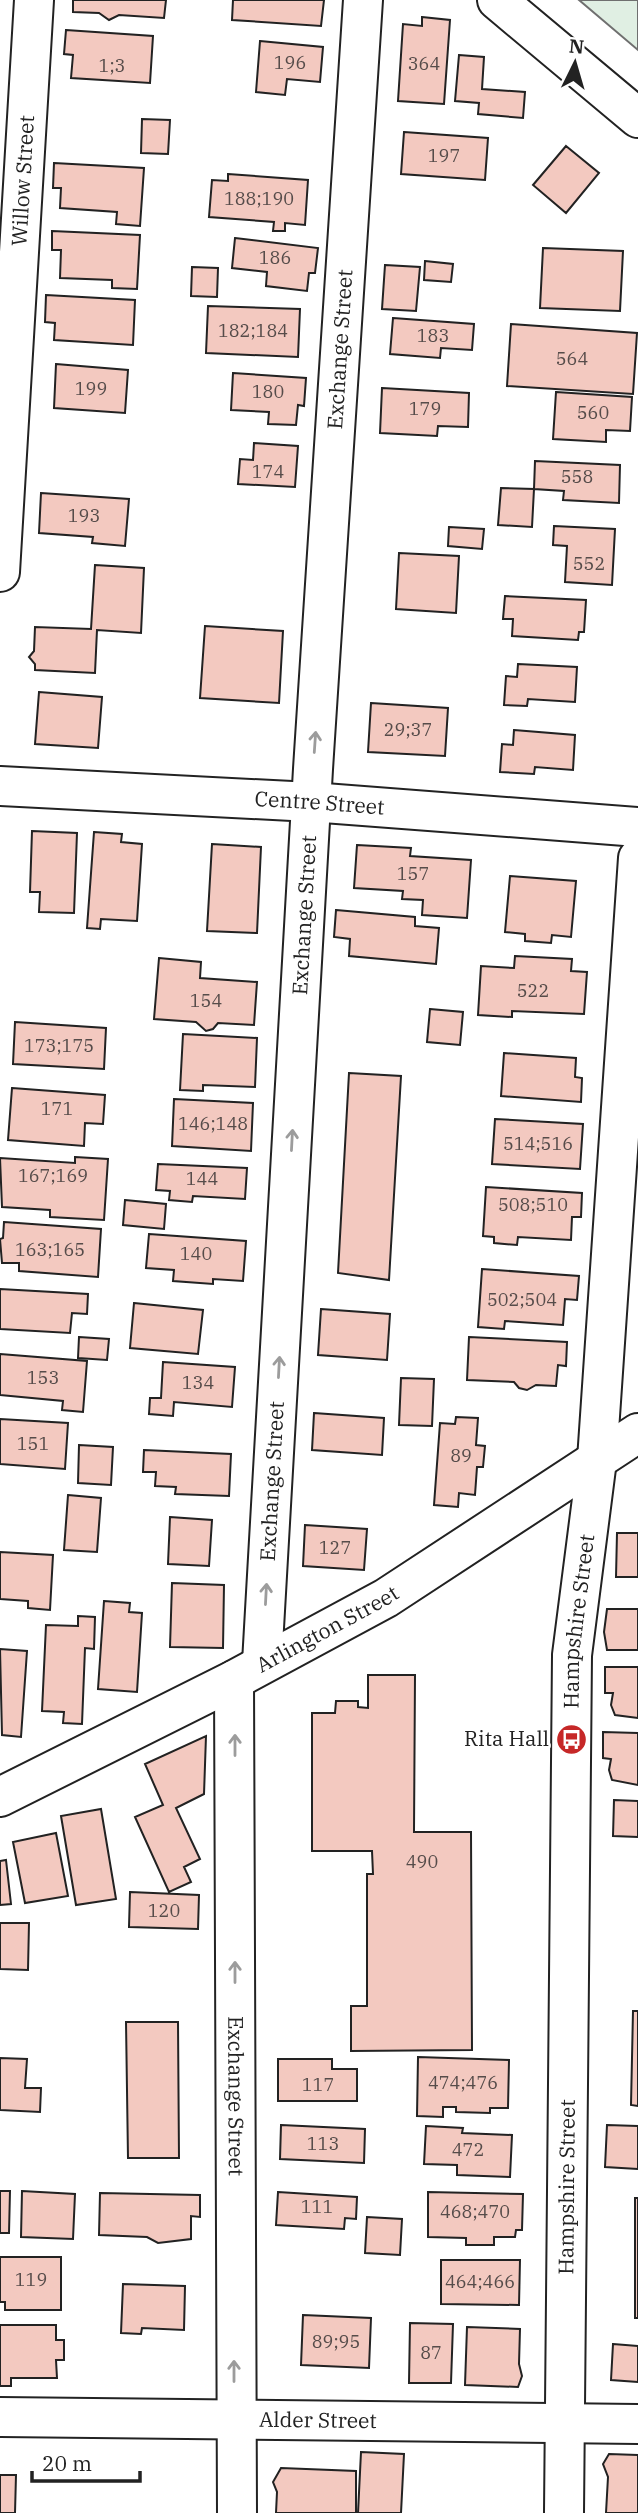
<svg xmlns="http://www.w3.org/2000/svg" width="638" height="2513" font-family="'IBM Plex Serif',serif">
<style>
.green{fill:#e0efe3;stroke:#6f6f6f;stroke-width:2}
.building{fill:#f3c9c0;stroke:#222;stroke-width:2}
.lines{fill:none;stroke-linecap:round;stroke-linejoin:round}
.minor-casing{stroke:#222;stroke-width:42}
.major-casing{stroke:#222;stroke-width:42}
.minor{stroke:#fff;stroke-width:38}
.major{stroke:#fff;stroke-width:38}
.oneway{stroke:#9c9c9c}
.labels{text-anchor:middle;stroke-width:5;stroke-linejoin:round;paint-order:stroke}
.number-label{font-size:18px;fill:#564c4a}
.street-label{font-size:21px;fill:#222;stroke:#fff}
.poi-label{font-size:21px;fill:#222;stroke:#fff;text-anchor:end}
</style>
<rect width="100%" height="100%" fill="#fff"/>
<path class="green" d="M 579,0 L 638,0 L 638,50 Z"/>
<path class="building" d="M 73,0 L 166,0 L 164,18 L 119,15 L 109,20 L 99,13 L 73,12 Z
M 233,0 L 324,0 L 321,26 L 232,20 Z
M 422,17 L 450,20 L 444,104 L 398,101 L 403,24 L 422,26 Z
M 66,30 L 153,36 L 150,83 L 71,78 L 73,55 L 64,54 Z
M 260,41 L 323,47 L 320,82 L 287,79 L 285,95 L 256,92 Z
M 459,55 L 484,57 L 482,89 L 525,92 L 523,118 L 478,114 L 479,103 L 455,101 Z
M 142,119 L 170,120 L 168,154 L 141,153 Z
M 404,132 L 488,138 L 485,180 L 401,174 Z
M 566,146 L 599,173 L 566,213 L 533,185 Z
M 54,163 L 144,168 L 140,226 L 116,224 L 117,212 L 60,208 L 61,188 L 53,188 Z
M 228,174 L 308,180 L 305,225 L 285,223 L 285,231 L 273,231 L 274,222 L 209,217 L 212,180 L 228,181 Z
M 52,231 L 140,235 L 137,289 L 112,288 L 112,280 L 60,278 L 61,250 L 52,250 Z
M 235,238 L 318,248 L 315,273 L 309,273 L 307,291 L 266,286 L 267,272 L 232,268 Z
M 543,248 L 623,251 L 620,311 L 540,308 Z
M 425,261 L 453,264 L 451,282 L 424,280 Z
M 385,265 L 420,267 L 416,311 L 382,309 Z
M 192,267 L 218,268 L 217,297 L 191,296 Z
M 46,295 L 135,300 L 133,345 L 54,340 L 55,323 L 45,322 Z
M 208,306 L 300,309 L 298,357 L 206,353 Z
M 393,318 L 474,324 L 472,350 L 441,348 L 440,358 L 390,354 Z
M 511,324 L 637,333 L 633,394 L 507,386 Z
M 56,364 L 128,370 L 125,413 L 54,408 Z
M 233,373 L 306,378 L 304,406 L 298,405 L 296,425 L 268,424 L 269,412 L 231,410 Z
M 382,388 L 469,393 L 468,427 L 438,426 L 437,436 L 380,433 Z
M 556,392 L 632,397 L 630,431 L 606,430 L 606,442 L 553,439 Z
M 254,443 L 298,446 L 295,487 L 238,484 L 240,459 L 253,460 Z
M 535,461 L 620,465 L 619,503 L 563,500 L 564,491 L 534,489 Z
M 501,488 L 534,489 L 532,527 L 498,525 Z
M 41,493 L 129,499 L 125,546 L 92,543 L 93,537 L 39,533 Z
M 554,526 L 615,529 L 612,585 L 565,582 L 567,546 L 553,545 Z
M 449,527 L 484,529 L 482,549 L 448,546 Z
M 399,553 L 459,556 L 456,613 L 396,609 Z
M 95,565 L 144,568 L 141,633 L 97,630 L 95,673 L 35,670 L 35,664 L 29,657 L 34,651 L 35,627 L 91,629 Z
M 505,596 L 586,600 L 584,632 L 579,632 L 578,640 L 512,636 L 513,619 L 503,619 Z
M 205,626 L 283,631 L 279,703 L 200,698 Z
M 518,664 L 577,667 L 575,702 L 528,699 L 527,706 L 504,705 L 506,676 L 517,677 Z
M 39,692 L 102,697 L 98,748 L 35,744 Z
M 371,703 L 448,708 L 445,756 L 368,752 Z
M 514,730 L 575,735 L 573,770 L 535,767 L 534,774 L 500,772 L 502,744 L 513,745 Z
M 32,831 L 77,833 L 74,913 L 39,912 L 40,892 L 30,892 Z
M 94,832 L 122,834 L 121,842 L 142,844 L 137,921 L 101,919 L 100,929 L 87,928 Z
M 212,844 L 261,847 L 257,933 L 207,931 Z
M 357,845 L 411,848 L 410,856 L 471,860 L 467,918 L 422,915 L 423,900 L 402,899 L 403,891 L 354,888 Z
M 510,876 L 576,881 L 571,937 L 552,935 L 551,943 L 525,941 L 525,934 L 505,932 Z
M 336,910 L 415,917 L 415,926 L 439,928 L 436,964 L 349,956 L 350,939 L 334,937 Z
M 515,956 L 572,959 L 571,971 L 587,972 L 584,1014 L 512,1011 L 512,1017 L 478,1015 L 481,966 L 514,968 Z
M 159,958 L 201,962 L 200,978 L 257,982 L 254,1025 L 218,1023 L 213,1029 L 206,1031 L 196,1022 L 154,1019 Z
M 430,1009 L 463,1012 L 460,1045 L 427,1042 Z
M 15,1022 L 106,1028 L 104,1069 L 13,1064 Z
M 183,1034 L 257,1038 L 255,1087 L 203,1085 L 203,1091 L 180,1090 Z
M 504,1053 L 576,1058 L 575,1077 L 582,1078 L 581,1102 L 501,1096 Z
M 349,1073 L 401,1076 L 389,1280 L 338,1273 Z
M 12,1088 L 105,1095 L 103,1124 L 85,1123 L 84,1146 L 8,1140 Z
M 174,1099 L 253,1103 L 251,1151 L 172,1146 Z
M 495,1119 L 583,1124 L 580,1169 L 492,1164 Z
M 75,1157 L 108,1159 L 104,1220 L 50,1217 L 50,1210 L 2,1207 L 0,1158 L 75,1163 Z
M 158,1164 L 247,1168 L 245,1199 L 193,1196 L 192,1202 L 169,1200 L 170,1191 L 156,1190 Z
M 486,1187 L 582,1193 L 581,1217 L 572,1217 L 571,1240 L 518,1237 L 517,1245 L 494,1243 L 494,1237 L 483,1236 Z
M 125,1200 L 166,1204 L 164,1229 L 123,1225 Z
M 4,1222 L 101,1229 L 98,1277 L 19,1271 L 19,1263 L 2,1263 L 0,1239 L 3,1238 Z
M 149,1234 L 246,1241 L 243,1281 L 213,1279 L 213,1284 L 173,1281 L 174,1270 L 146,1268 Z
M 482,1269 L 579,1276 L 577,1300 L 565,1299 L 563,1325 L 505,1321 L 504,1329 L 478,1327 Z
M 0,1289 L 88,1294 L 87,1314 L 72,1313 L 70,1333 L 0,1329 Z
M 134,1303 L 203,1310 L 198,1354 L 130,1348 Z
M 321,1309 L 390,1314 L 387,1360 L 318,1355 Z
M 79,1337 L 109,1339 L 107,1360 L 78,1358 Z
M 469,1337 L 567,1342 L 566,1366 L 558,1365 L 556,1386 L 536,1385 L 527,1390 L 519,1388 L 514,1382 L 467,1380 Z
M 0,1354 L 87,1361 L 83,1412 L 62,1410 L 63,1401 L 0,1395 Z
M 163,1362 L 235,1367 L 232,1407 L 174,1402 L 173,1416 L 149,1414 L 150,1398 L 161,1398 Z
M 401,1378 L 434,1379 L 432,1426 L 399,1425 Z
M 314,1413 L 384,1418 L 382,1455 L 312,1450 Z
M 456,1417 L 478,1418 L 476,1445 L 485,1446 L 483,1467 L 477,1467 L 475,1495 L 459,1493 L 458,1507 L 434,1505 L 440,1423 L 455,1424 Z
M 0,1419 L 68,1423 L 65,1469 L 0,1464 Z
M 79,1445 L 113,1447 L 111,1485 L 78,1483 Z
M 144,1450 L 231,1454 L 229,1496 L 175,1494 L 176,1487 L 155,1486 L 156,1472 L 143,1472 Z
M 68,1495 L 101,1498 L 97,1552 L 64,1550 Z
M 170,1517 L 212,1520 L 209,1566 L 168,1564 Z
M 305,1525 L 367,1529 L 364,1570 L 303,1566 Z
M 617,1533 L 638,1533 L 638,1577 L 616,1577 Z
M 0,1552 L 53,1555 L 50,1610 L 28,1608 L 28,1601 L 0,1599 Z
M 172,1583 L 224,1585 L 223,1648 L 170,1647 Z
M 104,1601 L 130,1603 L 129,1612 L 142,1613 L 137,1692 L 98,1689 Z
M 607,1609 L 638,1609 L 638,1650 L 607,1650 L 604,1632 Z
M 78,1616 L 95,1617 L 94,1649 L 85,1648 L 82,1724 L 63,1723 L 64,1712 L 42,1711 L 46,1625 L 78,1626 Z
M 0,1649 L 27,1651 L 21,1737 L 2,1735 Z
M 605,1667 L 638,1667 L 638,1718 L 615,1715 L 611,1705 L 613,1693 L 605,1693 Z
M 368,1675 L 415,1675 L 414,1832 L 471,1832 L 472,2050 L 351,2051 L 351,2006 L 367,2006 L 367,1874 L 373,1874 L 372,1851 L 312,1851 L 312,1713 L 335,1713 L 336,1701 L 358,1701 L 358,1707 L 368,1708 Z
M 603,1732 L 638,1733 L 638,1785 L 612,1780 L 609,1770 L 611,1759 L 603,1758 Z
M 206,1736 L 204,1794 L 176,1808 L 200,1859 L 184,1867 L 191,1882 L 169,1892 L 135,1817 L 163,1805 L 145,1764 Z
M 614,1800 L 638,1801 L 638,1837 L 613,1836 Z
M 101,1809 L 116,1899 L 76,1905 L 61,1816 Z
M 56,1833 L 68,1896 L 25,1903 L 13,1842 Z
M 6,1860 L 11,1904 L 0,1905 L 0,1861 Z
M 130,1892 L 199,1895 L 198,1929 L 129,1927 Z
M 0,1923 L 29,1923 L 28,1970 L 0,1969 Z
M 633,2011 L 638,2011 L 638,2106 L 631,2105 Z
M 126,2022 L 178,2022 L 179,2158 L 128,2158 Z
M 418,2057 L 509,2060 L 508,2108 L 490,2108 L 490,2113 L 456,2112 L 456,2107 L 443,2107 L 443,2117 L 417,2116 Z
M 0,2058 L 27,2059 L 25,2088 L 41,2088 L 40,2112 L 0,2110 Z
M 278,2059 L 332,2059 L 332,2069 L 357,2069 L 357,2101 L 278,2101 Z
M 281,2125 L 365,2129 L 364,2163 L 280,2159 Z
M 607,2125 L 638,2126 L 638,2169 L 605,2167 Z
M 426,2126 L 463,2128 L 462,2133 L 512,2135 L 510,2177 L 457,2175 L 457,2165 L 424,2164 Z
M 0,2191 L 10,2191 L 9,2233 L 0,2233 Z
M 22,2191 L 75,2194 L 73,2239 L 21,2237 Z
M 278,2192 L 357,2197 L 356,2219 L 345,2218 L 344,2229 L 276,2225 Z
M 428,2192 L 523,2194 L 522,2230 L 516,2230 L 515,2237 L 494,2237 L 494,2245 L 466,2245 L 466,2238 L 428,2237 Z
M 100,2193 L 200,2195 L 200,2217 L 191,2216 L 191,2239 L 158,2243 L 147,2237 L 99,2235 Z
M 635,2198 L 638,2198 L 638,2318 L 635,2318 Z
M 367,2217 L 402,2219 L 400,2255 L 365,2253 Z
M 0,2257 L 61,2257 L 61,2310 L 5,2310 L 5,2302 L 0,2302 Z
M 441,2260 L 520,2260 L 519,2305 L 441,2304 Z
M 123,2284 L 185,2286 L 184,2330 L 142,2328 L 141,2334 L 121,2333 Z
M 303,2315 L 371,2318 L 369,2368 L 301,2365 Z
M 410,2323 L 453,2324 L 451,2383 L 409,2383 Z
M 0,2325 L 56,2325 L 56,2340 L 64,2340 L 64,2360 L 56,2360 L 57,2378 L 11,2378 L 11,2386 L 0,2386 Z
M 467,2327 L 520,2329 L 519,2364 L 522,2376 L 518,2387 L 465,2385 Z
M 613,2344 L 638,2346 L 638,2382 L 611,2380 Z
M 361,2452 L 404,2454 L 401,2513 L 358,2513 Z
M 609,2454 L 638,2455 L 638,2513 L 606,2513 L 608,2477 L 603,2464 Z
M 281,2468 L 356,2471 L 356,2513 L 276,2513 L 277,2492 L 273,2482 Z
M 0,2475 L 16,2475 L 15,2513 L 0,2513 Z"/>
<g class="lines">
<defs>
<g id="minor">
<path id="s1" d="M 0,572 L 34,0"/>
<path id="s2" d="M 0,786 L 311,802 L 638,827"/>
<path id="s3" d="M 262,1663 L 313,769 L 363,0"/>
<path id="s4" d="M 234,1680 L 237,2513"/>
<path id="s5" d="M 0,1797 L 234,1680 L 386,1598 L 638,1433"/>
<path id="s6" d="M 0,2417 L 638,2424"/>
<path id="s7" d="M 564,2513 L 572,1655 L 597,1460 L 638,858"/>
</g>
<path id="major" d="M 497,0 L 638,118"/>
</defs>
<use href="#minor" class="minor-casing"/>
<use href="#major" class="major-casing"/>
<use href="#minor" class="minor"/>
<use href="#major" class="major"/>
</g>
<defs><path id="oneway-shaft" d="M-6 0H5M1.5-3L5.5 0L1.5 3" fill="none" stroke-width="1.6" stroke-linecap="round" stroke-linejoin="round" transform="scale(1.75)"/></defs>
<g class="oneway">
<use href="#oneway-shaft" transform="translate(315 742) rotate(-86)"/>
<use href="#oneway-shaft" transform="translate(292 1140) rotate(-87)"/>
<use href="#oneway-shaft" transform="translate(279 1367) rotate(-87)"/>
<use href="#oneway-shaft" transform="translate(266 1594) rotate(-87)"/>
<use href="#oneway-shaft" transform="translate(235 1745) rotate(-90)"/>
<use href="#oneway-shaft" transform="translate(235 1972) rotate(-90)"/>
<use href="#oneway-shaft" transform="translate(234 2371) rotate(-90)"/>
</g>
<defs>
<symbol id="bus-disc" viewBox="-11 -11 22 22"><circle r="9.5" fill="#c62828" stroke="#fff"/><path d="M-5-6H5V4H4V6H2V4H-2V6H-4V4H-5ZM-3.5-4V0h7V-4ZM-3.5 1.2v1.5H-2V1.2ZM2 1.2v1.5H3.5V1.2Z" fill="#fff"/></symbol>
</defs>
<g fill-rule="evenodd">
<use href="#bus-disc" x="554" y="1722" width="35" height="35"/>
</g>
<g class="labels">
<g class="number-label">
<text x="290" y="69">196</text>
<text x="424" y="70">364</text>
<text x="112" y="72">1;3</text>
<text x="444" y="162">197</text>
<text x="259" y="205">188;190</text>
<text x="275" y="264">186</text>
<text x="253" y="337">182;184</text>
<text x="433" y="342">183</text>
<text x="572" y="365">564</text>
<text x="91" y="395">199</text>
<text x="268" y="398">180</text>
<text x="425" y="415">179</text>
<text x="593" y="419">560</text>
<text x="268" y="478">174</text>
<text x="577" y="483">558</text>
<text x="84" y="522">193</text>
<text x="589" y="570">552</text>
<text x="408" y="736">29;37</text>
<text x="413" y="880">157</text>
<text x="533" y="997">522</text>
<text x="206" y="1007">154</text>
<text x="59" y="1052">173;175</text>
<text x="57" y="1115">171</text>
<text x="213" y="1130">146;148</text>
<text x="538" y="1150">514;516</text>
<text x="53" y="1182">167;169</text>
<text x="202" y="1185">144</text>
<text x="533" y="1211">508;510</text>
<text x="50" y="1256">163;165</text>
<text x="196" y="1260">140</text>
<text x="522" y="1306">502;504</text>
<text x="43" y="1384">153</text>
<text x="198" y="1389">134</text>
<text x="33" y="1450">151</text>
<text x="461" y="1462">89</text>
<text x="335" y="1554">127</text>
<text x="422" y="1868">490</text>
<text x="164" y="1917">120</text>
<text x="463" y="2089">474;476</text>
<text x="318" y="2091">117</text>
<text x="323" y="2150">113</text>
<text x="468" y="2156">472</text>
<text x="317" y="2213">111</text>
<text x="475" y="2218">468;470</text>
<text x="31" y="2286">119</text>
<text x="480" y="2288">464;466</text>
<text x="336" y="2348">89;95</text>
<text x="431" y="2359">87</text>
</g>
<g class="street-label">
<text dy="7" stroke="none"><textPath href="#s1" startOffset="392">Willow Street</textPath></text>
<text dy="7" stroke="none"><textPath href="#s3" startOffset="1316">Exchange Street</textPath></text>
<text dy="7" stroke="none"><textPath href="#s2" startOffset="320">Centre Street</textPath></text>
<text dy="7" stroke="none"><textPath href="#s3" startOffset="749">Exchange Street</textPath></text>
<text dy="7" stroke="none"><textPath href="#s3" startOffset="182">Exchange Street</textPath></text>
<text dy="7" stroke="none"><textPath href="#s7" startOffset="892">Hampshire Street</textPath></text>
<text dy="7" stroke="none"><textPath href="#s5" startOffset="368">Arlington Street</textPath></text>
<text dy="7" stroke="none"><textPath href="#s4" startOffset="416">Exchange Street</textPath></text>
<text dy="7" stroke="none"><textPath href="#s7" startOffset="326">Hampshire Street</textPath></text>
<text dy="7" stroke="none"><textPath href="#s6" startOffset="318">Alder Street</textPath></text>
</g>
<g class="poi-label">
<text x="549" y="1746">Rita Hall</text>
</g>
</g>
<g transform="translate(575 63) rotate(5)" stroke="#ffffff" stroke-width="5" paint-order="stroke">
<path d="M0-5L12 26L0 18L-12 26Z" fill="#222222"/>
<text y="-10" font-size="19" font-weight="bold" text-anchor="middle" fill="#222222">N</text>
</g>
<path d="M32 2471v10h108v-10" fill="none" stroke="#222222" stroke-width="3.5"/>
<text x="42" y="2471" font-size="21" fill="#222222" stroke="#ffffff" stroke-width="5" paint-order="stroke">20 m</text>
</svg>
